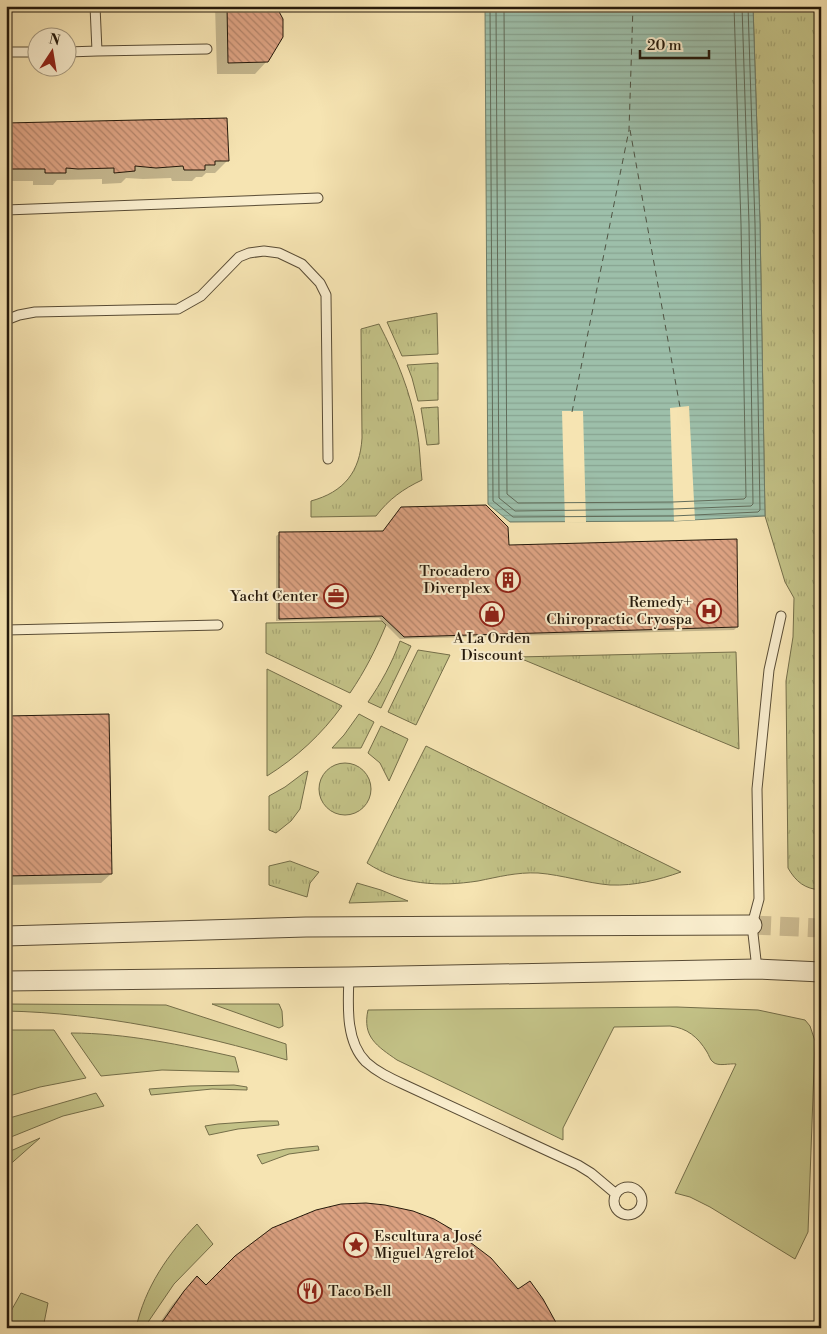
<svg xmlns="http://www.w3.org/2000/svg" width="827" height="1334" font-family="'Libre Bodoni',serif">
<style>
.grass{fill:url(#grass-tufts);stroke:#746e49}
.garden{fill:#c3c287;stroke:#746e49}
.water{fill:url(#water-rules);stroke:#6d7d6a}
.pier{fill:#f6e4b2}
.shadow{fill:#0003}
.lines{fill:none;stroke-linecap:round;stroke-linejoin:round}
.shore{stroke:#616c5a;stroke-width:1}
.ferry{stroke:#4f5343;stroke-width:1;stroke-dasharray:6 5;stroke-linecap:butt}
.building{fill:url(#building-back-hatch);stroke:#25190b}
.minor-tunnel{stroke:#ccbb91;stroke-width:19;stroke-dasharray:19 9;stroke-linecap:butt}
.service-casing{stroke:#594c35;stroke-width:11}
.minor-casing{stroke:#594c35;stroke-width:21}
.service{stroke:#f9edcd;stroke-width:9}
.minor{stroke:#f9edcd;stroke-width:19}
.labels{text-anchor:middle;stroke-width:4;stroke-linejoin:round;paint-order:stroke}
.poi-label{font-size:15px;fill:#25190b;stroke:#f9edcd;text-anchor:end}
</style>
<defs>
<pattern id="grass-tufts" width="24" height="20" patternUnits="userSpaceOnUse" patternTransform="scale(1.25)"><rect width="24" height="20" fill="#c3c287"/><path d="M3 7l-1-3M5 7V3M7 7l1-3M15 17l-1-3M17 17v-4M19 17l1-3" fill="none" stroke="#a7a673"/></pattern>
<pattern id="water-rules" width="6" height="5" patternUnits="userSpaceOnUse" patternTransform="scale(1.25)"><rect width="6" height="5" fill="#9dbfaa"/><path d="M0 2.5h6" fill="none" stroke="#87a491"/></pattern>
<pattern id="building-back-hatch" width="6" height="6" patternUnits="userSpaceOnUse" patternTransform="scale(1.25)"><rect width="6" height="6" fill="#dca282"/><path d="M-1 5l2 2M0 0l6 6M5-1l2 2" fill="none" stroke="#b28369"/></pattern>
</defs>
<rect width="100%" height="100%" fill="#f6e4b2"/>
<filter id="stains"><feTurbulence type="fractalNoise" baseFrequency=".004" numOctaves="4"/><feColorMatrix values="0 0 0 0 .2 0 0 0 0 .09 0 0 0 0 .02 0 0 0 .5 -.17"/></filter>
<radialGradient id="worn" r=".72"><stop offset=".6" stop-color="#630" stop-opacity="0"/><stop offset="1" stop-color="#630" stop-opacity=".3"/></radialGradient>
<path class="grass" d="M 753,6 L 821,6 L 821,890 C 805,889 796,882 788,868 L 786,681 L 793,637 L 794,598 L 785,582 L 765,516 L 760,224 Z
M 437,313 L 438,354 L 402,356 L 387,322 Z
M 379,324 C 396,357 411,392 417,430 C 420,446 420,464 422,480 C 403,489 389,499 376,516 L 311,517 L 311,501 C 344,492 360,472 362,438 L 361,329 Z
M 438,363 L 438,400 L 418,401 L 412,378 L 407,365 Z
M 438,407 L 439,444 L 427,445 L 421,408 Z
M 382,621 L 386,625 C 376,649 365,671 350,693 L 266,653 L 266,623 Z
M 400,641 L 411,646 L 381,708 L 368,702 C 381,683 392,663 400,641 Z
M 418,650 L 450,655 L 416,725 L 388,712 Z
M 736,652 L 739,749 L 517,657 Z
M 267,669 L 342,706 C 322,734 296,758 267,776 Z
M 359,714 L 374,722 L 361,748 L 332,748 L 344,735 Z
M 381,726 L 408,739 L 389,781 L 380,763 L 368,753 Z
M 426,746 L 681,872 C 658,880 635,886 610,885 C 586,883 563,875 538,873 C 517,872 498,877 478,881 C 439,887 400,885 367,863 Z
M319 789a26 26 0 1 1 52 0a26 26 0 1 1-52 0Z
M 308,771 L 300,809 L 291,821 L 276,833 L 269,830 L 269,796 L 285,787 L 305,772 Z
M 290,861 L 319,872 L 310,883 L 307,897 L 269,885 L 269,866 Z
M 357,883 L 381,890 L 408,901 L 349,903 Z"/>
<path class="garden" d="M 6,1004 L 166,1005 L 286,1044 L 287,1060 C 196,1033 102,1013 6,1011 Z
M 212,1004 L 279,1004 L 282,1011 L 283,1026 L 279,1028 Z
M 677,1007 L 758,1010 L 805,1020 L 810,1026 L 815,1041 L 808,1232 L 795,1259 L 710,1207 L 690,1197 L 675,1193 L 736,1064 C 730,1063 718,1067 713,1062 C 710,1060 709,1055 707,1052 C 698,1037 687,1028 670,1026 L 614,1027 L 563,1128 L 563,1140 L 397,1060 C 377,1046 362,1037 368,1010 Z
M 6,1030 L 54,1030 L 86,1078 L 40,1087 L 6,1097 Z
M 71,1033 C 126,1033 182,1045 235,1057 L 239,1072 L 162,1070 L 101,1076 Z
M 234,1085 L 247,1087 L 247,1090 L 212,1089 L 151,1095 L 149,1089 L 190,1086 Z
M 96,1093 L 104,1106 L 63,1116 L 6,1139 L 6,1119 Z
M 261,1121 L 278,1121 L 279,1125 L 238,1129 L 209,1135 L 205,1126 L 218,1124 Z
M 40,1138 L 6,1168 L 6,1153 Z
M 318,1146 L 319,1150 L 289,1154 L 262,1164 L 257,1155 L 286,1149 Z
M 197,1224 L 213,1244 L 174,1284 L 144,1328 L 136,1328 C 145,1287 168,1254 197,1224 Z
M 21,1293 L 48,1303 L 43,1328 L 6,1328 L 6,1320 Z"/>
<path class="water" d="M 485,6 L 753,6 L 760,224 L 765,516 L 674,521 L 510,522 L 488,504 Z"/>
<path class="pier" d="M 689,406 L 695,520 L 674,521 L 670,408 Z
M 562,411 L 583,411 L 586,522 L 565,523 Z"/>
<path class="shadow" d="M 215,6 L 274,6 L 267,61 L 255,74 L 217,74 Z
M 6,124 L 227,161 L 215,173 L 206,173 L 202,177 L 196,177 L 192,181 L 172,181 L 171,178 L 143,179 L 126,178 L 121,183 L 102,184 L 102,179 L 57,180 L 53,185 L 33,185 L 33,181 L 6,181 Z
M 279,534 L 508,546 L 737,627 L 734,630 L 400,639 L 379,618 L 276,621 L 276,536 Z
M 6,717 L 111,874 L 101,883 L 6,885 Z
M 206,1286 L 518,1291 L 556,1328 L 156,1328 L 172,1305 L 185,1290 Z"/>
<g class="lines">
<path class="shore" d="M 490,6 L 493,501 L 513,517 L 673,516 L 758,512 L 760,510 L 755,224 L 748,6
M 496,6 L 499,498 L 515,511 L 673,509 L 751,506 L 753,504 L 749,224 L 742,6
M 504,6 L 507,494 L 518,503 L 673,502 L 744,499 L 746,497 L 741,224 L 734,6"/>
<path class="ferry" d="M 630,130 L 680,407
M 572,412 L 629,130 L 633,6"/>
</g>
<path class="building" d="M 227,6 L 276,6 L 283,19 L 283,37 L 268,62 L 228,63 Z
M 227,118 L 229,161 L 215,161 L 215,165 L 205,165 L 205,170 L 184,170 L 183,166 L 156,168 L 135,166 L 135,171 L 114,173 L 114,168 L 78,169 L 66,168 L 66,173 L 45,173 L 45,169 L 6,169 L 6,123 Z
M 486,505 L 508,527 L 509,545 L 737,539 L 738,627 L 404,637 L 382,616 L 279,619 L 279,532 L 383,531 L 401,507 Z
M 109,714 L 112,874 L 6,876 L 6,716 Z
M 366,1203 L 385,1205 L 413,1211 L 434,1219 L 458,1233 L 491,1258 L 518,1289 L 530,1281 L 543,1299 L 559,1328 L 158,1328 L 184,1291 L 197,1276 L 206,1285 L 235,1256 L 272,1228 L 316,1210 L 341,1204 Z"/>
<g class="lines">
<path class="minor-tunnel" d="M 752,925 L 821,928"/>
<defs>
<path id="service" d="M 97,51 L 207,49
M 6,52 L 38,52
M 68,52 L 97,51 L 95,6
M 6,210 L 318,198
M 6,320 L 19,315 L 35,312 L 178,309 L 201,296 L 239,257 L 249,253 L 264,251 L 279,253 L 302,264 L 320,283 L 326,295 L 328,459
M 6,630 L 218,625
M 757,969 L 752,925 L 759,899 L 757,789 L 769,670 L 781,616
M 349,977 C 348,1004 345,1041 366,1062 C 377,1072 390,1078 403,1084 L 578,1165 L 591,1173 L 616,1194
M614 1201a14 14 0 1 1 28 0a14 14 0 1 1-28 0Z"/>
<path id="minor" d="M 6,936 L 306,927 L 752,925
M 6,981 L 349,977 L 757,969 L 821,972"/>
</defs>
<use href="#service" class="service-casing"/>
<use href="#minor" class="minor-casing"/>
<use href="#service" class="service"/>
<use href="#minor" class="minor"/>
</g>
<defs>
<symbol id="building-ring" viewBox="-11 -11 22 22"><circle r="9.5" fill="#f9edcd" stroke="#8f2418" stroke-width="1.5"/><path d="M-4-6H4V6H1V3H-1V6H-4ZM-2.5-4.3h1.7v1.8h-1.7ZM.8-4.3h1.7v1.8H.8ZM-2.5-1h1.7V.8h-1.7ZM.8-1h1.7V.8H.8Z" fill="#8f2418"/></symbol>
<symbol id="office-ring" viewBox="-11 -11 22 22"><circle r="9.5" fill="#f9edcd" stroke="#8f2418" stroke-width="1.5"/><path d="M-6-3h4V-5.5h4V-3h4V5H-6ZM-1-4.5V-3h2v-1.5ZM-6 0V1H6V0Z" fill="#8f2418"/></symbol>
<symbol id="hospital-ring" viewBox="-11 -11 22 22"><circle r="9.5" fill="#f9edcd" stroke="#8f2418" stroke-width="1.5"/><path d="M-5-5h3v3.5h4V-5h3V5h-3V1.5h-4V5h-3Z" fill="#8f2418"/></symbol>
<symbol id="shop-ring" viewBox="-11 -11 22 22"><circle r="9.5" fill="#f9edcd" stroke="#8f2418" stroke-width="1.5"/><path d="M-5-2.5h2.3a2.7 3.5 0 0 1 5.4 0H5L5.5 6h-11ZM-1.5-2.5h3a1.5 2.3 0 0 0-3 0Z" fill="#8f2418"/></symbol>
<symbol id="sight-ring" viewBox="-11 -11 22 22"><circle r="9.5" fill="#f9edcd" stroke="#8f2418" stroke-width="1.5"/><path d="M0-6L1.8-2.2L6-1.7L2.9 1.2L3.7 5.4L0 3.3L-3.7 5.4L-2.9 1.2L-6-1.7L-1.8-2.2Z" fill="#8f2418"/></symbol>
<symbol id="restaurant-ring" viewBox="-11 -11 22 22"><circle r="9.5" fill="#f9edcd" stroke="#8f2418" stroke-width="1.5"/><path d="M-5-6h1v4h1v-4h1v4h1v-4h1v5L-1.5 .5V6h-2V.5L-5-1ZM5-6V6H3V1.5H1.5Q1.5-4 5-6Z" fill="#8f2418"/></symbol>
</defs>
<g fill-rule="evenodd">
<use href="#building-ring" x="494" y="566" width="28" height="28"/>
<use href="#office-ring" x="322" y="582" width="28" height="28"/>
<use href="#hospital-ring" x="695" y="597" width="28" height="28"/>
<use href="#shop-ring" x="478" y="600" width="28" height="28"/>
<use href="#sight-ring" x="342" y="1231" width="28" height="28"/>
<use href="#restaurant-ring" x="296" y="1277" width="28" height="28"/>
</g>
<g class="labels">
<g class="poi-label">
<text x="490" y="576">Trocadero<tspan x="490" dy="17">Diverplex</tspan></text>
<text x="318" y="601">Yacht Center</text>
<text x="692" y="607">Remedy+<tspan x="692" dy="17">Chiropractic Cryospa</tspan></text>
<text x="492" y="643" text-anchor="middle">A La Orden<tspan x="492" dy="17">Discount</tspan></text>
<text x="374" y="1241" text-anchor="start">Escultura a José<tspan x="374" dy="17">Miguel Agrelot</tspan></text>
<text x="328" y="1296" text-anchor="start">Taco Bell</text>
</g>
</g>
<rect width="827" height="1334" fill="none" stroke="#f6e4b2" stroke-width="25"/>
<rect x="8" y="8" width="812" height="1319" fill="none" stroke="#25190b" stroke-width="2.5"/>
<rect x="12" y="12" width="802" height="1309" fill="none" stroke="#25190b"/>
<g transform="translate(52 52) rotate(12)"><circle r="24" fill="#f9edcd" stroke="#a4987f"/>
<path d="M0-4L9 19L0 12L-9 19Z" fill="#8f2418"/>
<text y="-8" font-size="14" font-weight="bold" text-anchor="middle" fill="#25190b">N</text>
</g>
<path d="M640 50v8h69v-8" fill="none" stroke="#25190b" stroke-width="2.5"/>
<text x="647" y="50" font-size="15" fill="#25190b" stroke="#f9edcd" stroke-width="4" paint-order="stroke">20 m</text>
<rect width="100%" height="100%" filter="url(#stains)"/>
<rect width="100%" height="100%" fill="url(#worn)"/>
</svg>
